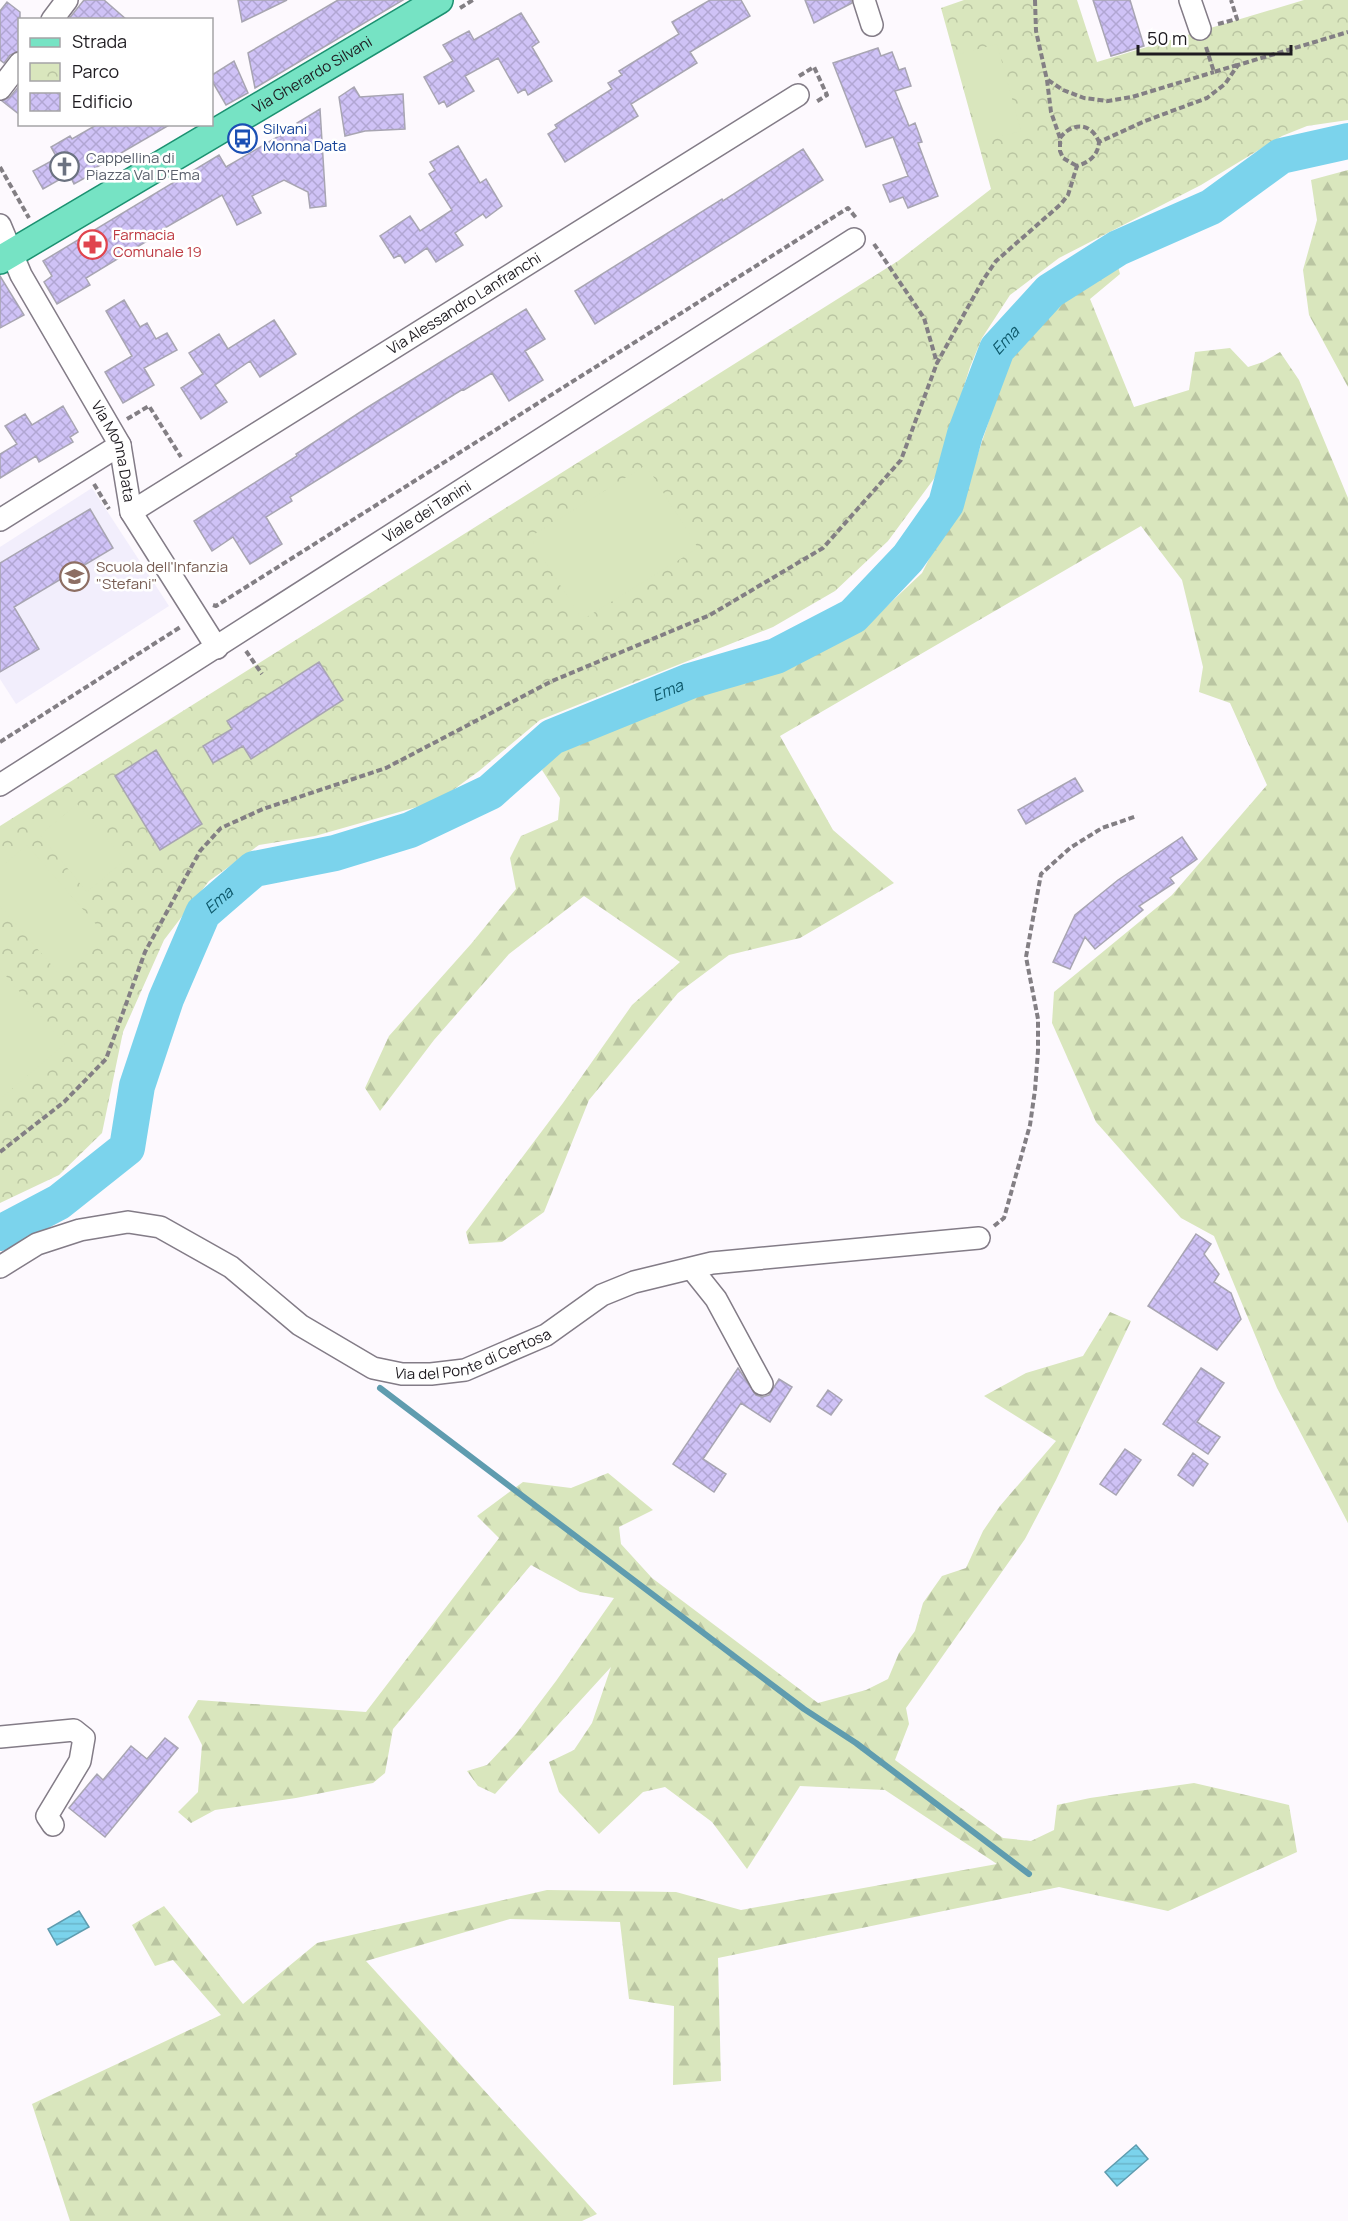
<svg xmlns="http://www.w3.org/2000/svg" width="1348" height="2221" font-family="Manrope,sans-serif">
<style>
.education{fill:#f2eefc}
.forest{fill:url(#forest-firs)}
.park{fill:url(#park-crowns)}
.pitch{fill:#d9e6bd}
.water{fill:url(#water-rules);stroke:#5f9caf;stroke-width:1.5}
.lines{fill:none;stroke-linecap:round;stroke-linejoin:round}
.stream{stroke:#5f9caf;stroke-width:6}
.river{stroke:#7bd3ec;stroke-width:36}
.building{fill:url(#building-cross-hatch);stroke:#a8a5b2;stroke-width:1.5}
.minor-casing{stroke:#837c87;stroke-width:24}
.major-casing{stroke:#1c9171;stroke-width:30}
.path{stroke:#837f84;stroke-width:4;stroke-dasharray:6 3;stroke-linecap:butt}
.minor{stroke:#fff;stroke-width:21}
.major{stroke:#76e3c4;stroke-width:27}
.labels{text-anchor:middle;stroke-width:5;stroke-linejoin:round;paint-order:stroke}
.street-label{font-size:15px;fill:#1e1b20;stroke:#fff}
.transit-label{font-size:15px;fill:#164399;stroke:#fff;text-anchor:start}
.worship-label{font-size:15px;fill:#5b616d;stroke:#fff;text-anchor:start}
.health-label{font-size:15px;fill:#be3a42;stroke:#fff;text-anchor:start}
.education-label{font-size:15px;fill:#785e54;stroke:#fff;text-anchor:start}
.water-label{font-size:16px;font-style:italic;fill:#0e596b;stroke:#fff}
</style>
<defs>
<pattern id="forest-firs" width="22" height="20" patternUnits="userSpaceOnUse" patternTransform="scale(1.5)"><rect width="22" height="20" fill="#d9e6bd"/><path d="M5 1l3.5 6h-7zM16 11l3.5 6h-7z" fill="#bac5a2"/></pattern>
<pattern id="park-crowns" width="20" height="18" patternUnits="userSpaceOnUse" patternTransform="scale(1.5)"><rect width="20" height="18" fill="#d9e6bd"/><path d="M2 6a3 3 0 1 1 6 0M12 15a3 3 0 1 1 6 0" fill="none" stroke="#bac5a2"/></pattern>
<pattern id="water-rules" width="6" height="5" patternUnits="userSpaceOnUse" patternTransform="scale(1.5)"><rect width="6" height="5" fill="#7bd3ec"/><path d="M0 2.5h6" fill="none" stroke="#6ab5ca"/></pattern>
<pattern id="building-cross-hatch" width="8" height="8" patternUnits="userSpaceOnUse" patternTransform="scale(1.5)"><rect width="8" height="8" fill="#cfc2f6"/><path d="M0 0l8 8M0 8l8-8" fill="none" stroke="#b1a6d3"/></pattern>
</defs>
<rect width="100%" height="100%" fill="#fdf9fe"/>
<path class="education" d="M 92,488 L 169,606 L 16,704 L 0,679 L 0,547 Z"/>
<path class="forest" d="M 1348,170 L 1348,387 L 1309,315 L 1303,270 L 1317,220 L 1311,180 Z
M 1117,262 L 1120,274 L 1090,299 L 1134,407 L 1189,390 L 1195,352 L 1230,348 L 1248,367 L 1263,362 L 1280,352 L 1299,380 L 1348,498 L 1348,1523 L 1277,1388 L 1214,1236 L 1181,1218 L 1096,1122 L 1052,1023 L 1054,992 L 1172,895 L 1267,785 L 1230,703 L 1199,692 L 1203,667 L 1182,580 L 1141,526 L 780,736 L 833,830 L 894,883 L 800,938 L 729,955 L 678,993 L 589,1100 L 544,1212 L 502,1242 L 469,1244 L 466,1232 L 563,1103 L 632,1005 L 680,962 L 584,896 L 509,954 L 434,1040 L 380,1111 L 365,1088 L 389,1036 L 471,944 L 516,889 L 510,858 L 521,836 L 558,820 L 560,798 L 542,770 L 567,744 L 720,688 L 869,623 L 922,573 L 970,478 L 1012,351 L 1040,318 L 1078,285 Z
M 1110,1312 L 1131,1321 L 1056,1480 L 1025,1539 L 906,1708 L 909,1724 L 895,1760 L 1003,1838 L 1031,1841 L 1054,1830 L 1057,1805 L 1090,1798 L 1194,1783 L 1289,1805 L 1297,1852 L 1168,1911 L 1059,1887 L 718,1958 L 721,2081 L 673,2085 L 674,2006 L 629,1999 L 620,1922 L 510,1919 L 366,1961 L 597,2214 L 582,2221 L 70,2221 L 32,2104 L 221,2015 L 173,1960 L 155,1966 L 132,1925 L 164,1906 L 243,2004 L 317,1943 L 547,1890 L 676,1892 L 741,1910 L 997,1864 L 885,1790 L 800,1786 L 747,1869 L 712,1822 L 665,1787 L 643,1792 L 599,1834 L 559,1792 L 549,1762 L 574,1750 L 592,1723 L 611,1667 L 495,1794 L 478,1786 L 467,1771 L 487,1765 L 516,1734 L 556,1681 L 614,1598 L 580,1592 L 531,1565 L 393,1729 L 385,1773 L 373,1783 L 296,1798 L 215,1810 L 191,1823 L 178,1812 L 198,1792 L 202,1745 L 188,1717 L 198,1700 L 366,1712 L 499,1538 L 477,1516 L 523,1482 L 571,1488 L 608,1473 L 653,1510 L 619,1527 L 621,1544 L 652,1578 L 818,1703 L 866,1690 L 888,1679 L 899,1653 L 915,1631 L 923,1603 L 942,1576 L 966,1568 L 983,1531 L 1000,1506 L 1056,1441 L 984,1396 L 1026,1373 L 1083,1356 Z"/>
<path class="park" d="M 964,0 L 1077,0 L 1097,62 L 1304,0 L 1348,0 L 1348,120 L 1307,126 L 1282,136 L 1201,185 L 1059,258 L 1010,295 L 982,338 L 970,367 L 936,476 L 888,541 L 835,591 L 773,627 L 540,720 L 479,771 L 438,801 L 315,836 L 259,845 L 209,881 L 164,940 L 123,1032 L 102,1133 L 59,1175 L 0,1203 L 0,826 L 898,261 L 991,189 L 941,8 Z"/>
<path class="pitch" d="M 997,44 L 1021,131 L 980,142 L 956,55 Z
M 646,465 L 698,548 L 582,620 L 530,537 Z
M 77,804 L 125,860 L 87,892 L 40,835 Z
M 27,845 L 107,937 L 62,977 L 0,906 L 0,868 Z
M 0,969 L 65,1044 L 0,1099 Z"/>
<path class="water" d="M 79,1911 L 89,1927 L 57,1945 L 48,1929 Z
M 1136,2145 L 1148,2159 L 1117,2186 L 1105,2172 Z"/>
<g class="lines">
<path class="stream" d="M 380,1388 L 804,1709 L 856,1743 L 1029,1874"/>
<path class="river" id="s1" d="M 0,1233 L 59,1202 L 127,1148 L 137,1086 L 166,999 L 203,913 L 254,869 L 335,853 L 410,830 L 490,792 L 552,737 L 690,681 L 776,656 L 853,616 L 908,558 L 946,504 L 965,434 L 997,349 L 1050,291 L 1118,248 L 1211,207 L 1281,156 L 1348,141"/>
</g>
<path class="building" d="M 84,0 L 104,0 L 127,20 L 68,20 Z
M 238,0 L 287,0 L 242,22 Z
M 338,0 L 403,0 L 255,88 L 248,53 Z
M 710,0 L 741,0 L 750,16 L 690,52 L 697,63 L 631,104 L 638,116 L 565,162 L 548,134 L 557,128 L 555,125 L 612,89 L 608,83 L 622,75 L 619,71 L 679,34 L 672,22 Z
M 805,0 L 852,0 L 852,3 L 814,23 Z
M 1093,0 L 1130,0 L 1144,46 L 1111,56 Z
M 7,2 L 20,12 L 20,51 L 10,55 L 4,63 L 0,60 L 0,11 Z
M 521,13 L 539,42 L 532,47 L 552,81 L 528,95 L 525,89 L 518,93 L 498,58 L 465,76 L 474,91 L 447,107 L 444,101 L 439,104 L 424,77 L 453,61 L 443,45 L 469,31 L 474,40 Z
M 878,48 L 881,56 L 892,52 L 899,70 L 905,68 L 911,86 L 895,91 L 909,126 L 915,123 L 922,142 L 918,143 L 938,196 L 908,208 L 903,197 L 890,202 L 883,185 L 908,176 L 893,137 L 866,147 L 833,63 Z
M 234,61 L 248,93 L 226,105 L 212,81 L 212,75 Z
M 20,85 L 20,115 L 2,101 L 10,97 Z
M 354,87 L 360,97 L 403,94 L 405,129 L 365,131 L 345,136 L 339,97 Z
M 320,109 L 326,206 L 310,208 L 308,192 L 284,180 L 252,196 L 261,213 L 237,225 L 222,195 L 156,233 L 157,235 L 86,278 L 90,285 L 57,304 L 44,282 L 52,276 L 43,261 L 219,155 L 226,167 L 298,125 L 297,123 Z
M 98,124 L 171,124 L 90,171 L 92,174 L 74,184 L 69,174 L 43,189 L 33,171 L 57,158 L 51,147 L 70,136 L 72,139 Z
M 458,146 L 480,183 L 486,179 L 502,206 L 486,218 L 483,214 L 455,233 L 463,245 L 436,262 L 427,248 L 405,263 L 400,255 L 394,258 L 380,236 L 410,216 L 420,231 L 452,210 L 429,174 L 435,170 L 430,162 Z
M 803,149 L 823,180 L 595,324 L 575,291 L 722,199 L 723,201 Z
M 0,276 L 24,315 L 0,328 Z
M 124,300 L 140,327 L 147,323 L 156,339 L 167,333 L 177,350 L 144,368 L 154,385 L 123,403 L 105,372 L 132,356 L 106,311 Z
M 526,309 L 545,339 L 525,351 L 543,380 L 509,401 L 492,373 L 464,390 L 463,389 L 290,497 L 292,501 L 266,517 L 282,544 L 250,564 L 233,537 L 212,551 L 194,521 L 297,456 L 296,454 L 368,407 Z
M 274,320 L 296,354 L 260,377 L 250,361 L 215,385 L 227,402 L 201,419 L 181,388 L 203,374 L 189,353 L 219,334 L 228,349 Z
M 63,406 L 78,432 L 70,437 L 73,442 L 39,462 L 36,456 L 0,478 L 0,454 L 17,444 L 5,426 L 25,414 L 32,425 Z
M 90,509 L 113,548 L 14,607 L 39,649 L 0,672 L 0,563 Z
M 319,662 L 343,700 L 251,759 L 243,746 L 213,763 L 203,746 L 232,729 L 227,721 Z
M 156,750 L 202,824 L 160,850 L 115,776 Z
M 1075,778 L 1083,791 L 1026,824 L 1018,810 Z
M 1182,837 L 1197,859 L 1170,878 L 1174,883 L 1139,906 L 1143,910 L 1095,949 L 1085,937 L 1070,969 L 1053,962 L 1075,915 L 1118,880 Z
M 1196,1234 L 1211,1244 L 1204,1254 L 1219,1274 L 1214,1282 L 1231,1293 L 1241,1319 L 1217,1350 L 1148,1306 Z
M 738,1368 L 756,1395 L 762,1397 L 769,1395 L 779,1379 L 792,1387 L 770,1422 L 741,1403 L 703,1459 L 726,1474 L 714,1492 L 673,1464 Z
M 1201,1368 L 1224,1383 L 1197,1422 L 1220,1437 L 1208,1454 L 1163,1424 Z
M 828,1390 L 842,1400 L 831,1415 L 817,1406 Z
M 1125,1449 L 1141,1460 L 1116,1495 L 1100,1484 Z
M 1193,1453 L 1208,1464 L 1193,1486 L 1178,1475 Z
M 165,1738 L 178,1748 L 105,1837 L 69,1808 L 97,1774 L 103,1780 L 131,1746 L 147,1759 Z"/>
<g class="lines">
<defs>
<g id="minor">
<path d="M 864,0 L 872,25"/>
<path d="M 1190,0 L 1200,29"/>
<path d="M 52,20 L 67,0"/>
<path d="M 0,89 L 20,63"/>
<path id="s2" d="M 0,225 L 21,275 L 120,445 L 131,512 L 217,648"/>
<path id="s3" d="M 131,512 L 798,95"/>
<path d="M 0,520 L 120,445"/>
<path id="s4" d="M 0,785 L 854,239"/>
<path id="s5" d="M 0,1267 L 37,1244 L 80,1230 L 128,1222 L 160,1227 L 231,1267 L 300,1325 L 373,1368 L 402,1374 L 431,1374 L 465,1370 L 546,1335 L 602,1295 L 634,1282 L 712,1263 L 979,1238"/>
<path d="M 692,1269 L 716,1299 L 762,1384"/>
<path d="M 0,1737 L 74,1730 L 84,1738 L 80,1761 L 47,1816 L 53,1825"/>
</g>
<g id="major">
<path id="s6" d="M 0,260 L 439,0"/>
</g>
</defs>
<use href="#minor" class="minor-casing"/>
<use href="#major" class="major-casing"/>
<path class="path" d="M 1035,0 L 1036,31 L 1047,80 L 1051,112 L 1060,138 L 1060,151 L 1063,158 L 1077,166
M 460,8 L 473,0
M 1218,24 L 1237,19 L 1231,0
M 1206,47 L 1214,72 L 1237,65
M 799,76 L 814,67 L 827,95 L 816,102
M 1048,80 L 1063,90 L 1084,98 L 1108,101 L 1132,97 L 1214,72
M 1060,138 C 1072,122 1091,122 1099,142
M 0,167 L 29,218
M 874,244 L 924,318 L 937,363 L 983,280 L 996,261 L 1061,204 L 1068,195 L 1077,166 C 1089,162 1098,156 1099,142 L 1145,121 L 1207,98 L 1225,84 L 1238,65 L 1348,32
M 127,419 L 149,406 L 181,457
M 94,484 L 109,509
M 213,605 L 216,606 L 848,208 L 857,219
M 246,651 L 262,674
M 0,742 L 182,626
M 0,1152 L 64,1102 L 106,1059 L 145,952 L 200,851 L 221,828 L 263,809 L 386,768 L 552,681 L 710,615 L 823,548 L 901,460 L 937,363
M 994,1226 L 1004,1218 L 1030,1125 L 1035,1090 L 1038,1051 L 1038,1019 L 1026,957 L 1041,874 L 1070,848 L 1102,828 L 1137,816"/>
<use href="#minor" class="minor"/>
<use href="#major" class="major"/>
</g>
<defs>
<symbol id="bus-ring" viewBox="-11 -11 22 22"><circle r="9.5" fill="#fff" stroke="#1a4fb4" stroke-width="1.5"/><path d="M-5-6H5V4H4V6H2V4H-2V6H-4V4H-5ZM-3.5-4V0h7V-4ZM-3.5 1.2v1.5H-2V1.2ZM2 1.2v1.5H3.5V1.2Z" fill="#1a4fb4"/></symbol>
<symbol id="church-ring" viewBox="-11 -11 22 22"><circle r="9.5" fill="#fff" stroke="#6b7280" stroke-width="1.5"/><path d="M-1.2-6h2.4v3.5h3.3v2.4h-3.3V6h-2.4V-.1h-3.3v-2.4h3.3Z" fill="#6b7280"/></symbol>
<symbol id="pharmacy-ring" viewBox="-11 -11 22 22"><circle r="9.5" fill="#fff" stroke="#e0444e" stroke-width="1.5"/><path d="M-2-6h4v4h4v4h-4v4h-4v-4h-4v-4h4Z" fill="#e0444e"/></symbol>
<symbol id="school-ring" viewBox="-11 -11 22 22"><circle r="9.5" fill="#fff" stroke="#8d6e63" stroke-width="1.5"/><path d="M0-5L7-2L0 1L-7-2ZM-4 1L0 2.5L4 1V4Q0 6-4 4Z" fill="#8d6e63"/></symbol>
</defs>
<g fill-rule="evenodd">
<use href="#bus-ring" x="226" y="122" width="33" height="33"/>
<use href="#church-ring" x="48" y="150" width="33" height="33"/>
<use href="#pharmacy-ring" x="76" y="228" width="33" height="33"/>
<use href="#school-ring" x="58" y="560" width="33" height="33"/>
</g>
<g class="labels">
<g class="street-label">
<text dy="5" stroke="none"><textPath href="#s6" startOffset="363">Via Gherardo Silvani</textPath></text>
<text dy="5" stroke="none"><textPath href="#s3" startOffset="393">Via Alessandro Lanfranchi</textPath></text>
<text dy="5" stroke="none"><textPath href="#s2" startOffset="255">Via Monna Data</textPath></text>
<text dy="5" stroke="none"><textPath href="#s4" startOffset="507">Viale dei Tanini</textPath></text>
<text dy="5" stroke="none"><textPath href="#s5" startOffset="530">Via del Ponte di Certosa</textPath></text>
</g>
<g class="transit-label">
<text x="263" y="134">Silvani<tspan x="263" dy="17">Monna Data</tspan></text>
</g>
<g class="worship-label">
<text x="86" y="163">Cappellina di<tspan x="86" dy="17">Piazza Val D'Ema</tspan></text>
</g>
<g class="health-label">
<text x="113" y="240">Farmacia<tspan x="113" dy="17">Comunale 19</tspan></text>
</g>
<g class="education-label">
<text x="96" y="572">Scuola dell'Infanzia<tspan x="96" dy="17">"Stefani"</tspan></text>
</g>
<g class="water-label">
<text dy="6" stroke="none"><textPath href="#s1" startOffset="1448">Ema</textPath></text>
<text dy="6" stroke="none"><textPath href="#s1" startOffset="926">Ema</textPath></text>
<text dy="6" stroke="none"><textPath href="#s1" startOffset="422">Ema</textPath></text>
</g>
</g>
<rect x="18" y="18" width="195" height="108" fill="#ffffff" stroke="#a5a4a6" stroke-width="1.5"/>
<rect x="30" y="38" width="30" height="9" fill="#76e3c4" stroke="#a5a4a6" stroke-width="1.5"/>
<text x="72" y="48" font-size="18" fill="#1e1b20">Strada</text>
<rect x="30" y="63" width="30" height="18" fill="url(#park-crowns)" stroke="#a5a4a6" stroke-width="1.5"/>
<text x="72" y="78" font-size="18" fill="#1e1b20">Parco</text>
<rect x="30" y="93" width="30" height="18" fill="url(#building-cross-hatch)" stroke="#a5a4a6" stroke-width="1.5"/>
<text x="72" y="108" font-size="18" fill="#1e1b20">Edificio</text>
<path d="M1138 45v9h153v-9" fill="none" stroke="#1e1b20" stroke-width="3"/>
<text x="1147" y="45" font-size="18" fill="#1e1b20" stroke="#ffffff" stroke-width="4.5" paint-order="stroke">50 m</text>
</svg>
